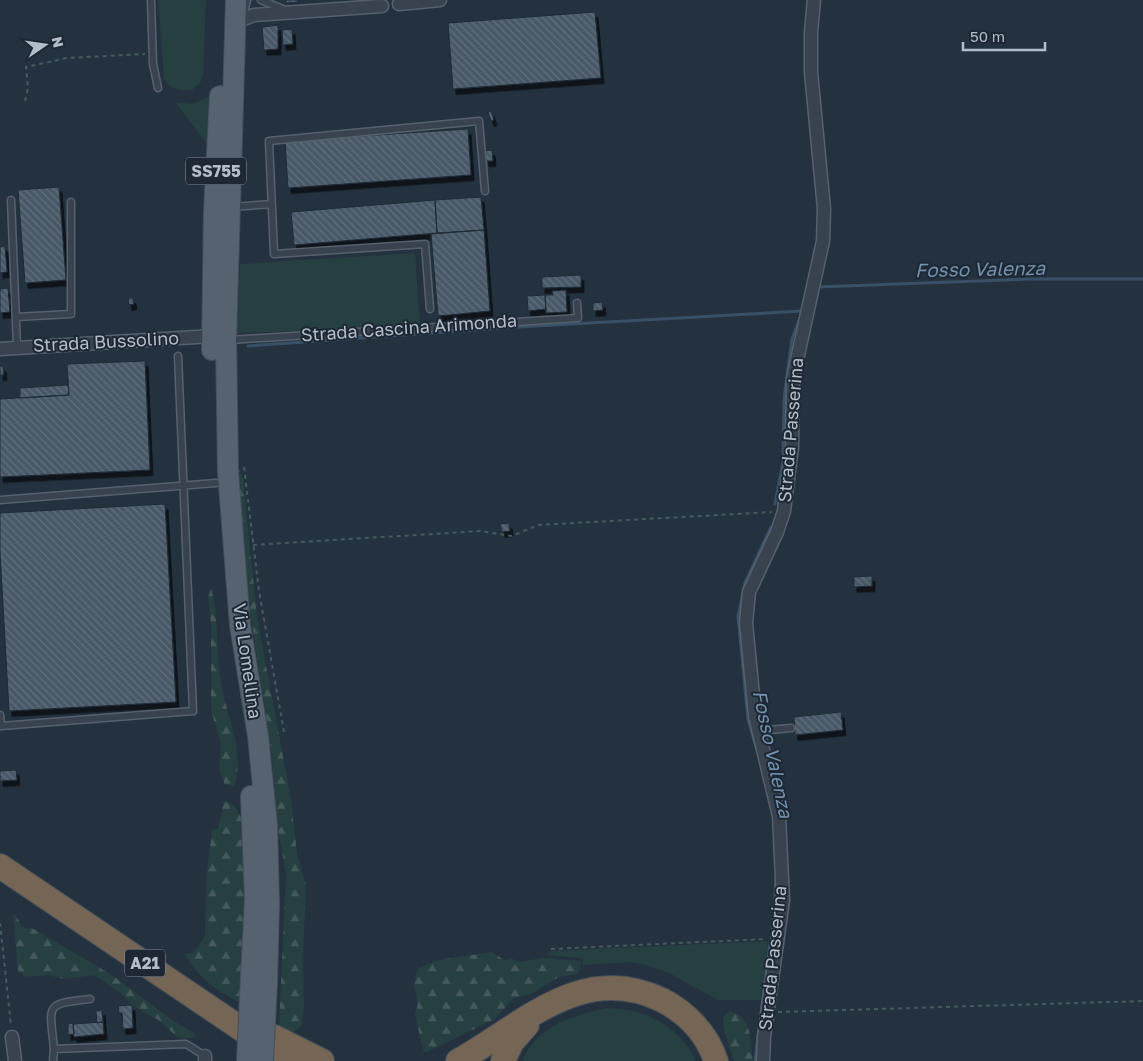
<svg xmlns="http://www.w3.org/2000/svg" width="1143" height="1061" font-family="'Golos Text',sans-serif">
<style>
.grass{fill:#263f40}
.forest{fill:url(#forest-firs)}
.lines{fill:none;stroke-linecap:round;stroke-linejoin:round}
.stream{stroke:#385068;stroke-width:3}
.building{fill:url(#building-back-hatch);stroke:#1f2a36;filter:url(#shadow)}
.service-casing{stroke:#56616d;stroke-width:9}
.minor-casing{stroke:#56616d;stroke-width:15}
.primary-casing{stroke:#444f5b;stroke-width:22}
.motorway-casing{stroke:#434e5a;stroke-width:26}
.path{stroke:#445c5d;stroke-width:2;stroke-dasharray:4 4;stroke-linecap:butt}
.service{stroke:#38434f;stroke-width:6}
.minor{stroke:#38434f;stroke-width:12}
.primary{stroke:#56626f;stroke-width:20}
.motorway{stroke:#756554;stroke-width:24}
.primary-bridge-casing{stroke:#444f5b;stroke-width:22;stroke-linecap:butt}
.primary-bridge{stroke:#56626f;stroke-width:20}
.labels{text-anchor:middle;stroke-width:4;stroke-linejoin:round;paint-order:stroke}
.shield{fill:#1d2834;stroke:#87919d;stroke-width:1}
.shield-label{font-size:16px;font-weight:bold;fill:#b4beca}
.street-label{font-size:18px;fill:#b4beca;stroke:#1d2834}
.water-label{font-size:19px;font-style:italic;fill:#7391ad;stroke:#1d2834}
</style>
<defs>
<pattern id="forest-firs" width="22" height="20" patternUnits="userSpaceOnUse" patternTransform="scale(1.25)"><rect width="22" height="20" fill="#263f40"/><path d="M5 1l3.5 6h-7zM16 11l3.5 6h-7z" fill="#43595a"/></pattern>
<pattern id="building-back-hatch" width="6" height="6" patternUnits="userSpaceOnUse" patternTransform="scale(1.25)"><rect width="6" height="6" fill="#495968"/><path d="M-1 5l2 2M0 0l6 6M5-1l2 2" fill="none" stroke="#616f7c"/></pattern>
<filter id="shadow"><feDropShadow dx="3" dy="5.5" stdDeviation="0" flood-color="#0009"/></filter>
</defs>
<rect width="100%" height="100%" fill="#24323f"/>
<path class="grass" d="M 158,0 L 206,0 L 203,76 L 200,83 L 192,90 C 179,91 170,90 164,78 Z
M 210,96 L 209,146 L 175,102 L 192,104 Z
M 415,253 L 420,327 L 236,333 L 240,264 Z
M 768,941 L 761,999 L 758,1000 L 718,1000 L 669,973 L 646,965 L 630,962 L 583,965 L 583,961 L 580,958 L 546,955 L 551,951 Z
M 606,1008 C 615,1009 624,1009 633,1011 C 658,1016 687,1037 696,1061 L 522,1061 C 536,1027 572,1015 606,1008 Z"/>
<path class="forest" d="M 239,469 L 243,479 L 257,617 L 291,799 L 297,854 L 306,885 L 303,962 L 304,1007 L 302,1025 L 291,1035 L 279,1026 L 286,874 L 276,818 L 272,757 L 251,617 L 240,514 Z
M 211,587 C 219,618 216,651 221,682 C 226,717 246,751 234,786 L 225,785 L 219,769 L 221,744 L 211,710 L 211,625 L 208,595 Z
M 224,800 L 234,806 L 241,817 L 248,900 L 243,1004 C 219,992 197,978 185,954 L 194,952 L 205,936 L 206,879 L 212,830 L 218,829 Z
M 13,915 L 16,915 L 21,925 L 26,929 L 32,928 L 112,975 L 172,1020 L 193,1032 L 196,1037 L 182,1039 L 177,1037 L 160,1021 L 132,1005 L 122,994 L 94,975 L 64,979 L 48,975 L 25,977 L 18,971 Z
M 492,952 L 506,961 L 511,958 L 518,962 L 543,958 L 581,961 L 578,974 L 559,977 L 531,994 L 514,998 L 495,1019 L 427,1052 L 423,1051 L 415,1014 L 418,1003 L 414,986 L 417,970 C 433,957 471,956 492,952 Z
M 730,1011 C 754,1018 749,1040 753,1061 L 734,1061 L 723,1027 L 723,1017 Z"/>
<g class="lines">
<path class="stream" d="M 817,287 L 1030,279 L 1143,279
M 248,346 L 518,327 L 802,311
M 775,504 L 783,462 L 784,399 L 792,339 L 801,315
M 756,747 L 748,719 L 738,616 L 745,583 L 771,527
M 773,929 L 776,876
M 755,1061 L 770,942"/>
</g>
<path class="building" d="M 286,0 L 297,0 L 298,2 L 286,3 Z
M 595,12 L 601,78 L 453,89 L 448,23 Z
M 278,25 L 278,49 L 264,50 L 262,27 Z
M 292,29 L 293,44 L 283,45 L 282,30 Z
M 491,111 L 494,120 L 491,121 L 488,112 Z
M 468,129 L 471,175 L 288,188 L 285,141 Z
M 492,150 L 493,161 L 486,161 L 485,151 Z
M 59,187 L 66,280 L 25,283 L 18,190 Z
M 481,197 L 484,230 L 437,233 L 435,200 Z
M 435,200 L 437,233 L 294,245 L 291,212 Z
M 484,230 L 490,311 L 438,316 L 431,234 Z
M 5,246 L 7,272 L 0,273 L 0,247 Z
M 581,275 L 581,287 L 542,288 L 542,277 Z
M 8,288 L 10,312 L 0,313 L 0,289 Z
M 566,290 L 567,312 L 546,313 L 545,295 L 553,295 L 552,291 Z
M 545,295 L 546,309 L 528,311 L 527,296 Z
M 128,298 L 133,298 L 134,304 L 129,305 Z
M 602,302 L 603,310 L 593,311 L 593,303 Z
M 145,361 L 150,470 L 0,477 L 0,399 L 69,395 L 67,364 Z
M 0,366 L 3,366 L 4,375 L 0,375 Z
M 68,385 L 69,395 L 20,398 L 20,388 Z
M 165,504 L 176,702 L 9,711 L 0,552 L 0,513 Z
M 509,523 L 510,531 L 502,532 L 500,524 Z
M 872,576 L 872,586 L 854,587 L 854,577 Z
M 841,712 L 843,730 L 795,735 L 794,717 Z
M 16,770 L 17,780 L 0,781 L 0,771 Z
M 132,1005 L 133,1028 L 123,1029 L 122,1013 L 119,1013 L 118,1006 Z
M 102,1010 L 103,1022 L 97,1023 L 96,1011 Z
M 103,1022 L 104,1034 L 74,1037 L 73,1024 Z
M 73,1023 L 74,1034 L 68,1035 L 68,1024 Z"/>
<g class="lines">
<defs>
<path id="service" d="M 151,0 L 153,64 L 158,88
M 261,0 L 283,9
M 244,13 L 247,0
M 11,200 L 17,347
M 231,207 L 272,204
M 430,309 L 425,244 L 274,254 L 269,141 L 479,121 L 485,191
M 16,317 L 71,314 L 71,202
M 230,340 L 578,318 L 577,303
M 0,500 L 216,483
M 0,715 L 1,726 L 193,711 L 178,356
M 758,731 L 791,728
M 54,1049 C 50,1005 43,1004 90,999
M 53,1061 L 54,1049 L 186,1044 L 205,1056"/>
<path id="minor" d="M 399,4 L 440,0
M 236,22 L 254,15 L 382,6
M 0,349 L 212,336
M 12,1037 L 15,1061
M 205,1061 L 205,1056
M 763,1061 L 764,1037 L 783,900 L 779,816 L 755,716 L 746,623 L 749,592 L 777,532 L 784,511 L 792,447 L 793,378 L 823,241 L 824,209 L 811,72 L 811,32 L 814,0"/>
<path id="primary" d="M 236,0 L 226,340 L 228,472 L 240,625 L 258,736 L 267,826 L 269,904 L 267,983
M 212,350 L 214,212 L 220,96
M 251,796 L 255,899 L 251,977"/>
<path id="motorway" d="M 0,866 L 289,1061
M 274,1037 L 322,1061
M 458,1061 C 523,1025 582,961 662,1000 C 687,1013 707,1034 716,1061
M 503,1061 L 512,1042 L 527,1025"/>
</defs>
<use href="#service" class="service-casing"/>
<use href="#minor" class="minor-casing"/>
<use href="#primary" class="primary-casing"/>
<use href="#motorway" class="motorway-casing"/>
<path class="path" d="M 25,101 L 28,88 L 26,67 L 67,58 L 145,54
M 244,467 L 259,591 L 284,732
M 253,545 L 480,531 L 512,536 L 538,525 L 772,512
M 0,923 L 11,1025
M 551,949 L 766,939
M 778,1012 L 1143,1001"/>
<use href="#service" class="service"/>
<use href="#minor" class="minor"/>
<use href="#primary" class="primary"/>
<use href="#motorway" class="motorway"/>
<defs>
<path id="primary-bridge" d="M 247,1061 L 251,977
M 263,1061 L 267,983"/>
</defs>
<use href="#primary-bridge" class="primary-bridge-casing"/>
<use href="#primary-bridge" class="primary-bridge"/>
</g>
<g class="labels">
<g class="shield">
<rect x="186" y="157.5" width="60" height="27" rx="4"/>
<rect x="125" y="949.5" width="40" height="27" rx="4"/>
</g>
<g class="shield-label">
<text x="216" y="177">SS755</text>
<text x="145" y="969">A21</text>
</g>
<g class="street-label">
<text transform="translate(409 328) rotate(-4)" y="6">Strada Cascina Arimonda</text>
<text transform="translate(106 342) rotate(-3)" y="6">Strada Bussolino</text>
<text transform="translate(791 430) rotate(-85)" y="6">Strada Passerina</text>
<text transform="translate(247 661) rotate(82)" y="6">Via Lomellina</text>
<text transform="translate(773 958) rotate(-84)" y="6">Strada Passerina</text>
</g>
<g class="water-label">
<text transform="translate(980 269) rotate(-1)" y="7">Fosso Valenza</text>
<text transform="translate(773 754) rotate(78)" y="7">Fosso Valenza</text>
</g>
</g>
<g transform="translate(45 45) rotate(77)" stroke="#1d2834" stroke-width="4" paint-order="stroke">
<path d="M0-4L9 19L0 12L-9 19Z" fill="#b4beca"/>
<text y="-8" font-size="14" font-weight="bold" text-anchor="middle" fill="#b4beca">N</text>
</g>
<path d="M963 42v8h82v-8" fill="none" stroke="#b4beca" stroke-width="2.5"/>
<text x="970" y="42" font-size="15" fill="#b4beca" stroke="#1d2834" stroke-width="4" paint-order="stroke">50 m</text>
</svg>
